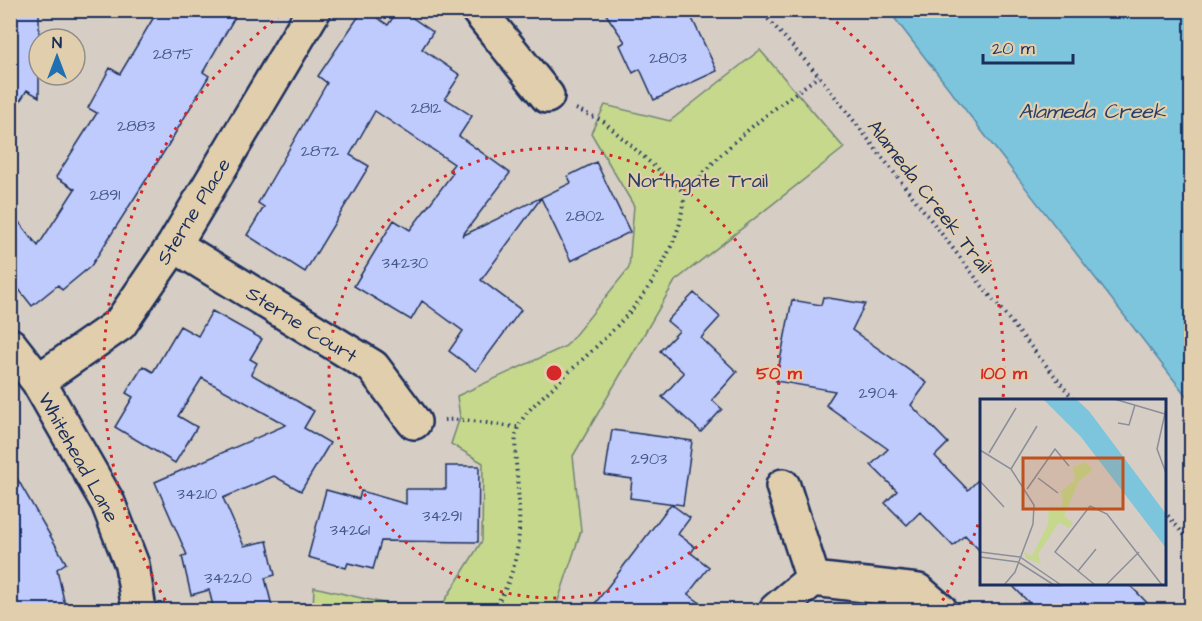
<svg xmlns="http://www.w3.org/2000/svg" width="1202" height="621" font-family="'Architects Daughter',sans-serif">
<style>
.green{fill:#c6d88c;stroke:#708475;stroke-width:1.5}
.water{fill:#7cc5dc;stroke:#5589aa;stroke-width:1.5}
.building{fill:#becbfc;stroke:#1b2f5e;stroke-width:1.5}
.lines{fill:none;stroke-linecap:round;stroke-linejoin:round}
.minor-casing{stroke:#1b2f5e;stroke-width:38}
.path{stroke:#1b2f5e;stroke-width:4;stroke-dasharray:1.5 4.5;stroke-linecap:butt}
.minor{stroke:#e1ceac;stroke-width:33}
.ring{fill:none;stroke:#d62828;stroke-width:3;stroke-dasharray:3 6}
.labels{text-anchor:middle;stroke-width:4.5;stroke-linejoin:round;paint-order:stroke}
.number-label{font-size:16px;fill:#445686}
.park-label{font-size:20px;fill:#2c4063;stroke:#e1ceac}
.street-label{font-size:20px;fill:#1b2f5e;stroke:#e1ceac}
.water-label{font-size:21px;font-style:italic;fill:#253e6b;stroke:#e1ceac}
.inset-road{fill:none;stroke:#8b8e9b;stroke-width:1.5}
.view{fill:#bf511c;fill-opacity:0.15;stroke:#bf511c;stroke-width:3}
.inset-edge{fill:none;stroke:#1b2f5e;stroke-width:3}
.centre{fill:#d62828;stroke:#e1ceac;stroke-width:3}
.ring-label{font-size:18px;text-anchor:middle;font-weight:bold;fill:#d62828;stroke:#e1ceac;stroke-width:4.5;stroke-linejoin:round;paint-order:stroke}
</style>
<rect width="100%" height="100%" fill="#d6cdc4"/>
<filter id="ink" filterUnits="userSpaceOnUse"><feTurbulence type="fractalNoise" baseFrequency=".0167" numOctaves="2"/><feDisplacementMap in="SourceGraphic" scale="12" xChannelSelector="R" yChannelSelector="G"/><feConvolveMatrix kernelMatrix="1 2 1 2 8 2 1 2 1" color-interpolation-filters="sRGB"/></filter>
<g filter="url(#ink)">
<path class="green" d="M 760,50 L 844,148 L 675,281 L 573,456 L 581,531 L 555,610 L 439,610 L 482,541 L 483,463 L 451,444 L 460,417 L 457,396 L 566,346 L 629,268 L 634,206 L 591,133 L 605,105 L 670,121 Z
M 314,587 L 413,610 L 313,610 Z"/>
<path class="water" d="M 889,11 L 1191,11 L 1191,402 Z"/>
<path class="building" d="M 10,10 L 39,10 L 39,97 L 27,90 L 10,117 Z
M 158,10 L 239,10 L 203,72 L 209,76 L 167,147 L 91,266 L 62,290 L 58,285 L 32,306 L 10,278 L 10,211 L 38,246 L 75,189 L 56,177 L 97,113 L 88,108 L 110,68 L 120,74 Z
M 363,10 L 366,10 L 388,25 L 398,10 L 401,10 L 433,32 L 422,49 L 460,75 L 445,98 L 472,116 L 459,136 L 510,173 L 462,236 L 571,183 L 568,176 L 596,162 L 630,232 L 571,261 L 541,198 L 481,280 L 521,310 L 476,371 L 449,351 L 463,331 L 422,301 L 411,320 L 354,286 L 394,220 L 410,230 L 453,173 L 449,170 L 454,164 L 375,111 L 350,155 L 369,166 L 305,272 L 247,235 L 264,207 L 258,203 L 327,83 L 318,76 Z
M 603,10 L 688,10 L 717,71 L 654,100 L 640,69 L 633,73 L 620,45 L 625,42 Z
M 694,293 L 720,317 L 701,338 L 737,372 L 712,400 L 722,409 L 701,432 L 662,397 L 684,373 L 660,351 L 679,331 L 667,321 Z
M 823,297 L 865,304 L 852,330 L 927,383 L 911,405 L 948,443 L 935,456 L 968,490 L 981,477 L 981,552 L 965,535 L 953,546 L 920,512 L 907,525 L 885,503 L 897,491 L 871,465 L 888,449 L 826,405 L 835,391 L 776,381 L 792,300 L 821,305 Z
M 212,311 L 262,339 L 250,359 L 257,363 L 251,374 L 314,411 L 304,428 L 330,443 L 301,491 L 274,476 L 223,498 L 244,546 L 267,541 L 275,575 L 265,578 L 272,606 L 251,610 L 214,610 L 209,590 L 191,595 L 182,556 L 187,555 L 155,482 L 286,425 L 202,378 L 178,416 L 197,427 L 175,463 L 115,427 L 133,397 L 126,393 L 143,366 L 153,372 L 180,326 L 198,336 Z
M 612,430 L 692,441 L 683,505 L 630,498 L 632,479 L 605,475 Z
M 10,466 L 66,563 L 57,569 L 66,610 L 10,610 Z
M 446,466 L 479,466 L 478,542 L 381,541 L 373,569 L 348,563 L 346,568 L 308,557 L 326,490 L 359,499 L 361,491 L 406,504 L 406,489 L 446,489 Z
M 671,504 L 690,518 L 678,534 L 695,547 L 691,553 L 709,567 L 688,594 L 710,610 L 590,610 Z
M 1011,584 L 1129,584 L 1154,610 L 1036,610 Z"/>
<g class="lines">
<defs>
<path id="minor" d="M 478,10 L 547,96
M 174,245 L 373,367 L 414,422
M 10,345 L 38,381 L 108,503 L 132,565 L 139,610
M 38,381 L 120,324 L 174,245 L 314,10
M 783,486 L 813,579
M 813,579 L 918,591 L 940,610
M 776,610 L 813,579"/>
</defs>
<use href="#minor" class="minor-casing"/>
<path class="path" d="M 760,10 L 819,76 L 986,291 L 1074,400
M 576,109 L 603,121 L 686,194
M 444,420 C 466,418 494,425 517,427
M 1164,511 L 1192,544
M 493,610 C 523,566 521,526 517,475 C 516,462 513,436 519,425 C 526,411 540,399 552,388 C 577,364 604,341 627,315 C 649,291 667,260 678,229 C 682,219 682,202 686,194 C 689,188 696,182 701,176 C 735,137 776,107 819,76"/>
<use href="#minor" class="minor"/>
</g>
</g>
<g class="ring">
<circle cx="554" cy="373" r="225"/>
<path d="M981 516A450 450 0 0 1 938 608M170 608A450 450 0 0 1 286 11M822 11A450 450 0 0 1 1003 400"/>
</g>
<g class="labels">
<g class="number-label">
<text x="173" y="59">2875</text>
<text x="668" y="63">2803</text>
<text x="426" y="113">2812</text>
<text x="136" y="131">2883</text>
<text x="320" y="156">2872</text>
<text x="105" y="200">2891</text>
<text x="585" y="221">2802</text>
<text x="405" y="268">34230</text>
<text x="878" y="398">2904</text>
<text x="649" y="464">2903</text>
<text x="197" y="499">34210</text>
<text x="442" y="521">34291</text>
<text x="350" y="535">34261</text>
<text x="228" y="583">34220</text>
</g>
<g class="park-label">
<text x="698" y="187">Northgate Trail</text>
</g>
<g class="street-label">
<text transform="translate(930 196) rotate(52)" y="7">Alameda Creek Trail</text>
<text transform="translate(193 211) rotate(-58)" y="7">Sterne Place</text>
<text transform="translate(302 324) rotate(32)" y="7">Sterne Court</text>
<text transform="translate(79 457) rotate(61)" y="7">Whitehead Lane</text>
</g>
<g class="water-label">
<text x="1092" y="118">Alameda Creek</text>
</g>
</g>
<g transform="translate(980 399)">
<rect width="186" height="186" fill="#d6cdc4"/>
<path d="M 106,63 L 113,71 L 99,82 L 84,117 L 93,124 L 89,129 L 79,123 L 58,155 L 61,165 L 46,159 L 44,153 L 52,157 L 68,126 L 69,107 L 79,110 L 83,104 L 81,92 L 95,81 L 93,68 Z" fill="#c6d88c"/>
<path d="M 63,0 L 96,0 L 109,12 L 186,115 L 186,149 L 101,38 Z" fill="#7cc5dc"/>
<path class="inset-road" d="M 134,0 L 185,15M 186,10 L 177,50 L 186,74M 138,24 L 149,26 L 155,6M 0,51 L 31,70 L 54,106 L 53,125 L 35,173 L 24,186M 9,54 L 36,9M 31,70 L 57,27M 58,79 L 78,94M 0,82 L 24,108M 47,90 L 75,50 L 89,67M 110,107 L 75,153 L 115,186M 110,107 L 127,115 L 182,186M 0,153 L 40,158 L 81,186M 0,158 L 38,163 L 74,186M 98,172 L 116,150M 126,186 L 159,153"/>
<path class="view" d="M 43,59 L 143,59 L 143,110 L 43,110 Z"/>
<rect width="186" height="186" class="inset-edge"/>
</g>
<circle cx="554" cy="373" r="9" class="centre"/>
<g class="ring-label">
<text x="779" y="379">50 m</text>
<text x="1004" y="379">100 m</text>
</g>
<rect width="1202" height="621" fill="none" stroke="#e1ceac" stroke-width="36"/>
<rect x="18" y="18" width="1166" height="585" fill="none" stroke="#1b2f5e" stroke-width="2" filter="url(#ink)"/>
<g transform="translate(57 57)"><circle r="28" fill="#e1ceac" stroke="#928e8d" stroke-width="1.5"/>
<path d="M0-4.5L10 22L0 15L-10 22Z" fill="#1f6fb2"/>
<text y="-9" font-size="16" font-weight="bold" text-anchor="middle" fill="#1b2f5e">N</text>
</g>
<path d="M983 54v9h90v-9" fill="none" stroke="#1b2f5e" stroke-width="3"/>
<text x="992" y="54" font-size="18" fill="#1b2f5e" stroke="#e1ceac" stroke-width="4.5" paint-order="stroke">20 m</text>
</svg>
